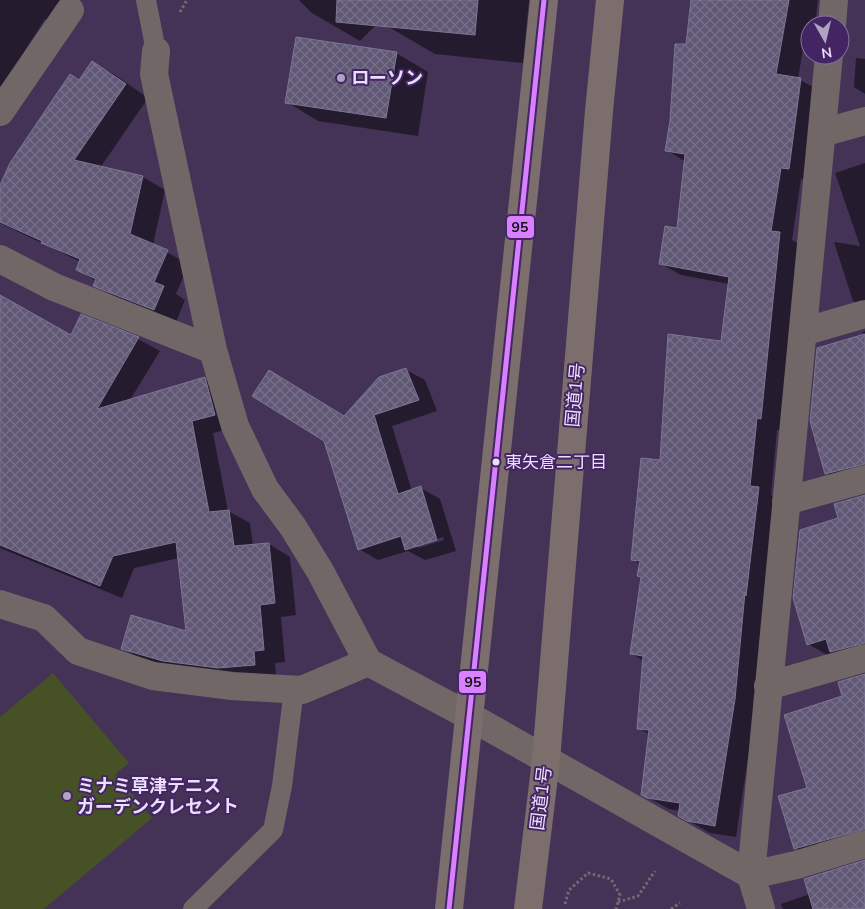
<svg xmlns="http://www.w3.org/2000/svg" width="865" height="909" font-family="Mulish,'Noto Sans JP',sans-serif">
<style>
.green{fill:#465125}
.shadow{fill:#0007;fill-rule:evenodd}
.building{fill:url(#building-cross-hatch);stroke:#7d7694}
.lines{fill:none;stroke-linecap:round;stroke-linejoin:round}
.path{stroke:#746b72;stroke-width:3;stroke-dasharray:2.5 2.5;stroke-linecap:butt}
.service{stroke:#716767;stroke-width:20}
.minor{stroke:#716767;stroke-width:28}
.trunk{stroke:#7c6e6c;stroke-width:28}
.bus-1-casing{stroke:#442564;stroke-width:9}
.bus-1{stroke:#d880ff;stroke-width:5}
.poi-dot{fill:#b0a2c2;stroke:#442564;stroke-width:2}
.bus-dot{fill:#eadefc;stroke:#442564;stroke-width:2}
.labels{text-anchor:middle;stroke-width:4;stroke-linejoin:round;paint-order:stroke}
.bus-label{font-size:17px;fill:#eadefc;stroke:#442564;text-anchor:start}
.poi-label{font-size:18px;font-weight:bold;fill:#eadefc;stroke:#442564;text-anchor:start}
.street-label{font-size:18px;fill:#eadefc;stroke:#442564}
.line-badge{stroke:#442564;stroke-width:2}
.pale-badge-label{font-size:14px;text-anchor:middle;font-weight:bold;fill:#111}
</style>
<defs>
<pattern id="building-cross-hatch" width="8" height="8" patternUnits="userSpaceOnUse" patternTransform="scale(1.25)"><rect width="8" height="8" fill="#605875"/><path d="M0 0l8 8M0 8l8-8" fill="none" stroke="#77708a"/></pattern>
</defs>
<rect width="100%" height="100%" fill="#443356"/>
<path class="green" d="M 53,673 L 129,763 L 115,774 L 152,818 L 44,909 L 0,909 L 0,717 Z"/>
<path class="shadow" d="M 0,0 L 71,0 L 57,26 L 45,19 L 0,90 Z
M 299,0 L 529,0 L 523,63 L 435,54 L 387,26 L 388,13 L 360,41 L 312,13 Z
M 693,0 L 818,0 L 815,25 L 807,25 L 798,79 L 821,91 L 810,180 L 801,179 L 792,240 L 801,245 L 781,430 L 777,430 L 771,495 L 779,500 L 755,712 L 736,837 L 710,833 L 679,815 L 680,811 L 669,809 L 642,794 L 649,734 L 638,728 L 644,661 L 632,654 L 642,578 L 639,576 L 640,564 L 632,559 L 662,461 L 722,342 L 730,284 L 681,275 L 660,263 L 678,230 L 686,162 L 666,150 L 687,45 Z
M 396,53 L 428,72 L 418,136 L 318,121 L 287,102 Z
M 865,53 L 865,94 L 854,87 L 856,58 L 865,59 Z
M 92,62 L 115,75 L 148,98 L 100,168 L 143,177 L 165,190 L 153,245 L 189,264 L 176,294 L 185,300 L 176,322 L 117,298 L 95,285 L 96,281 L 77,270 L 81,262 L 0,223 L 0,188 Z
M 865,163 L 865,308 L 853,301 L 834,242 L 860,246 L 835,173 Z
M 0,303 L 72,337 L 81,316 L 138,339 L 160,351 L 130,400 L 204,379 L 226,391 L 236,427 L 213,433 L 228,511 L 250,523 L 253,546 L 269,544 L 290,557 L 296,615 L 281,617 L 285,662 L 275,663 L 276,677 L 240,680 L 144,661 L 122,648 L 187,633 L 179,558 L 134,568 L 122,598 L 0,548 Z
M 865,331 L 865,481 L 848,486 L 826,473 L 864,335 L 863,332 Z
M 406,370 L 425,380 L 437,411 L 392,426 L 412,491 L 421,488 L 440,499 L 456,551 L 425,560 L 408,551 L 378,560 L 359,549 L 344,417 ZM 443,537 L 444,540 L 418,548 L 416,546 Z
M 865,496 L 865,660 L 831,657 L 808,644 L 840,519 Z
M 865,676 L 865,847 L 818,861 L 796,848 L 808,788 L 844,697 Z
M 865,862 L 865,909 L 783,909 L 781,904 L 810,894 Z"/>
<path class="building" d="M 337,0 L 478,0 L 475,35 L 336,22 Z
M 691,0 L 789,0 L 776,74 L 801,78 L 789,169 L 781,168 L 771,231 L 780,232 L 761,419 L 757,418 L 750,486 L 759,487 L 746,596 L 745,592 L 735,699 L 715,826 L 687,821 L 678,816 L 680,803 L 647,798 L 641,795 L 649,730 L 637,729 L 643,656 L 630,654 L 641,577 L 637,576 L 640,561 L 631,560 L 641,458 L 660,460 L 668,334 L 721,341 L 729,277 L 659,264 L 665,226 L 677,228 L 685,154 L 665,151 L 670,121 L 675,44 L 686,44 Z
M 296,37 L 397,52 L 386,118 L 285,103 Z
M 92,61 L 126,84 L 74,160 L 143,176 L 130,234 L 168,250 L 154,282 L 164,286 L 154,310 L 93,286 L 96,279 L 76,270 L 80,259 L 41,243 L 42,241 L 0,222 L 0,185 L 10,163 L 70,74 L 79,80 Z
M 0,295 L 71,335 L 81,314 L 139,337 L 97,409 L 205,377 L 215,415 L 192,421 L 209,512 L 229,510 L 234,546 L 269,543 L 275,603 L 260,605 L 264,650 L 254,651 L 255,665 L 218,668 L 163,661 L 121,649 L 131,615 L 186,631 L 176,542 L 113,556 L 100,586 L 0,545 Z
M 865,334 L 865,464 L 825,474 L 810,421 L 817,348 Z
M 406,368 L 419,400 L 374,415 L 398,494 L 421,486 L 437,540 L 405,550 L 401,536 L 358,550 L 324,441 L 252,396 L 269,370 L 344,416 L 379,377 Z
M 865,495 L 865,643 L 830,652 L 826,639 L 807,645 L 793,598 L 800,530 L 838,518 L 834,504 Z
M 865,674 L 865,829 L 794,849 L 778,796 L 807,788 L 784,715 L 842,696 L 838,682 Z
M 865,860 L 865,909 L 813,909 L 804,879 Z"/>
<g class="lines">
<path class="path" d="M 180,12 L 187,0
M 618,902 L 638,896 L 655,871
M 565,904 L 569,890 L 588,873 L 611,879 L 620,895 L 616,909
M 671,909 L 680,903"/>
<path class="service" d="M 146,0 L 156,51
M 193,909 L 273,830 L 282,786 L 294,689"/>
<path class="minor" d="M 832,25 L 834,0
M 156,51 L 154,74 L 213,350
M 0,112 L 70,10
M 822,133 L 865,121
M 0,259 L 54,287 L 213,350 L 235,426 L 265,489 L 293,527 L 320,571 L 368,662 L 469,716 L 751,875 L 796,865 L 865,844
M 803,332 L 865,314
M 786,501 L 865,479
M 0,604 L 44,618 L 78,651 L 153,676 L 232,686 L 302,690 L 368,662
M 768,686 L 865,658
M 761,909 L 751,875 L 829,55"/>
<path class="trunk" d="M 449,909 L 544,0
M 528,909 L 546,760 L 599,111 L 610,0"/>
<defs>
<path id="bus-1" d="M 449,909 L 544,0"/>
</defs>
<use href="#bus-1" class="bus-1-casing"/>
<use href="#bus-1" class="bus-1"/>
</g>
<g class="poi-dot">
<circle cx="341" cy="78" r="5"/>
<circle cx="67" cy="796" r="5"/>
</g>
<circle class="bus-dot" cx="496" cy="462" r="4.5"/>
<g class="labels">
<g class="bus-label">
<text x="505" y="468">東矢倉二丁目</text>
</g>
<g class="poi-label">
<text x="351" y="84">ローソン</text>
<text x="77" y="792">ミナミ草津テニス<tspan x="77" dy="21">ガーデンクレセント</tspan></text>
</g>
<g class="street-label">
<text transform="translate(575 395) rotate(-85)" y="6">国道1号</text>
<text transform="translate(541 798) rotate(-83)" y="6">国道1号</text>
</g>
</g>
<g class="line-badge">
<rect x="506" y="215" width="29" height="24" rx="5" fill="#d880ff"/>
<rect x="458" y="670" width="29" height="24" rx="5" fill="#d880ff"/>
</g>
<g class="pale-badge-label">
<text x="520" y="232">95</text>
<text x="473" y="687">95</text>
</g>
<g transform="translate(825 40) rotate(172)"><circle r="24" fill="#442564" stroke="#866fa1"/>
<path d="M0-4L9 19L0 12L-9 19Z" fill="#b0a2c2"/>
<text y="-8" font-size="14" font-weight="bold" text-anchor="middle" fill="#eadefc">N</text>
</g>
</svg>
